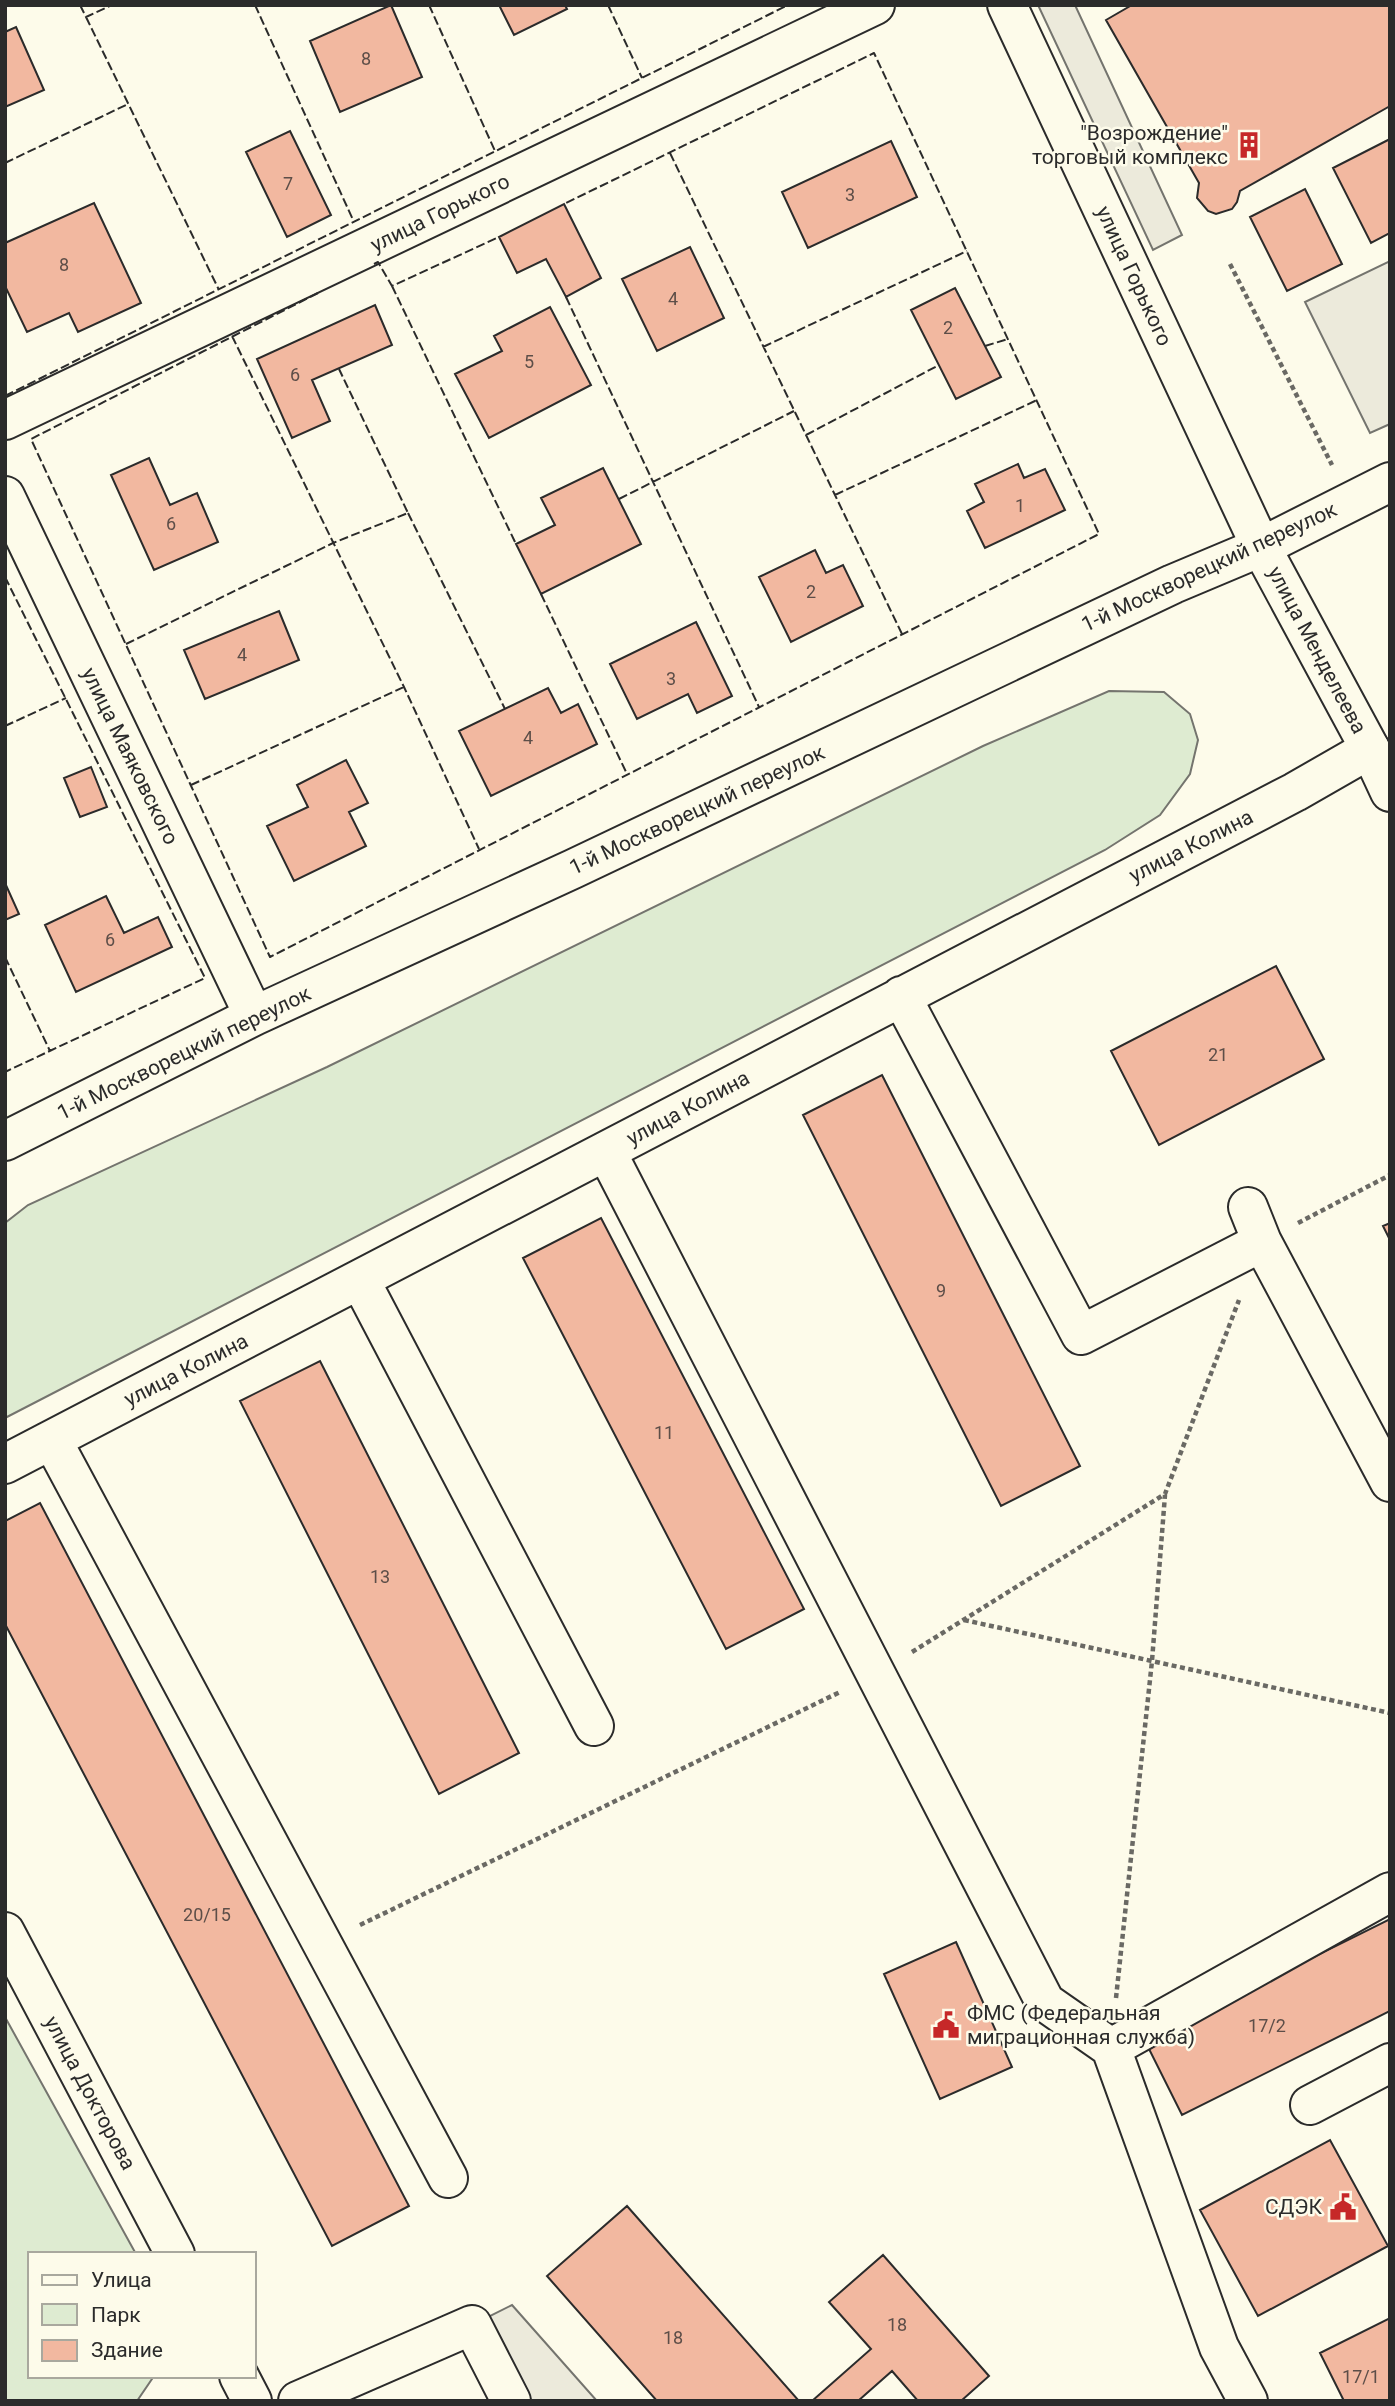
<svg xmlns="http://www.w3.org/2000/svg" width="1395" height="2406" font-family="Roboto,sans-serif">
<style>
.green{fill:#deebd1;stroke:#74746e;stroke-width:2}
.parking{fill:#eceadb;stroke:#74746e;stroke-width:2}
.building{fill:#f2b8a0;stroke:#2b2b2b;stroke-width:2}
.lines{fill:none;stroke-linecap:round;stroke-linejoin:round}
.minor-casing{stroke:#2b2b2b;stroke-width:42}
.major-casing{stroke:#2b2b2b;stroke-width:42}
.path{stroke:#6a6964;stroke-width:4.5;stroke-dasharray:5 3.5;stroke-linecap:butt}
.minor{stroke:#fdfbea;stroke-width:38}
.major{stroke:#fdfbea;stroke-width:38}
.fence{stroke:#2b2b2b;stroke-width:2;stroke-dasharray:9 3.5;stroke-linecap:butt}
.labels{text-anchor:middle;stroke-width:5;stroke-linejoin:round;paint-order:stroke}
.number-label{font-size:18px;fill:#5d4e48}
.poi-label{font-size:21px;fill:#2b2b2b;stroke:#fdfbea;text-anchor:end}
.street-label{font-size:21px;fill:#2b2b2b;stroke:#fdfbea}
</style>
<rect width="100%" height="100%" fill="#fdfbea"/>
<path class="green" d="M 1109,691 L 1164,692 L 1190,714 L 1198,740 L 1190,774 L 1160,815 L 1105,850 L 5,1418 L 5,1223 L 28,1205 L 327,1067 L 983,746 Z
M 5,2017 L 136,2254 L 30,2254 L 30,2376 L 154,2376 L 137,2401 L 5,2401 Z"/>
<path class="parking" d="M 1038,5 L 1075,5 L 1182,235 L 1153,250 Z
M 1390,261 L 1390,424 L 1370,433 L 1305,302 Z
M 512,2305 L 597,2401 L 511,2401 L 472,2325 Z"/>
<path class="building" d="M 391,5 L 422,77 L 340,112 L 310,41 Z
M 499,5 L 565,5 L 567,9 L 514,35 Z
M 1132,5 L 1390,5 L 1390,106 L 1240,191 L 1237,202 L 1232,209 L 1216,214 L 1208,211 L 1197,198 L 1199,183 L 1106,20 Z
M 16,27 L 44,90 L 5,107 L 5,32 Z
M 290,131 L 331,215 L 287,237 L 246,152 Z
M 1390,139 L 1390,233 L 1371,243 L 1333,168 Z
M 891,141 L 917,197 L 808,248 L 782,192 Z
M 1305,189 L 1342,264 L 1287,291 L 1250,217 Z
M 94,203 L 141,303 L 78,332 L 69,313 L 27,332 L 5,286 L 5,243 Z
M 564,204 L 601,278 L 566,297 L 546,259 L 517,273 L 499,237 Z
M 690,247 L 724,318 L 657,351 L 622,279 Z
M 955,288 L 1001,377 L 956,399 L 911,310 Z
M 375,305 L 392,345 L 312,380 L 330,421 L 292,438 L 257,359 Z
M 550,307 L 591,385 L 489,438 L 455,374 L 502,351 L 494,336 Z
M 149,458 L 170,505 L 197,493 L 218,542 L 154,570 L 111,475 Z
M 1018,464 L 1024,478 L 1045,469 L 1065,510 L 985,548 L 967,511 L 984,502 L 975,484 Z
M 603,468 L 641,544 L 541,594 L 516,544 L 555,525 L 541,498 Z
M 815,550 L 826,573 L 843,565 L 863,606 L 791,642 L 759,577 Z
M 279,611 L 299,660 L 205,699 L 184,650 Z
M 696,622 L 732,696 L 697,713 L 688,694 L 637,719 L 610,664 Z
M 548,688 L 561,713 L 578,704 L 597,744 L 491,796 L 459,731 Z
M 346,760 L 368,803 L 349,812 L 366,846 L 294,881 L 267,826 L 308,807 L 297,785 Z
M 91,767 L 107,807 L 80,817 L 64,778 Z
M 5,883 L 19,914 L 5,920 Z
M 106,896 L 124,933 L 158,917 L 172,947 L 76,992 L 45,925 Z
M 1276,966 L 1324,1059 L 1159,1145 L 1111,1051 Z
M 882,1075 L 1080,1466 L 1001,1506 L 803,1115 Z
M 601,1218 L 804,1609 L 726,1649 L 523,1258 Z
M 1390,1223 L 1390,1240 L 1383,1226 Z
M 320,1361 L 519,1753 L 439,1794 L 240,1401 Z
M 40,1503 L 409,2206 L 332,2246 L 5,1624 L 5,1521 Z
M 1390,1919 L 1390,2011 L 1182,2115 L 1145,2041 Z
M 956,1942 L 1012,2067 L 940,2099 L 884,1974 Z
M 1330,2140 L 1388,2246 L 1258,2316 L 1200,2210 Z
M 627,2206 L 799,2401 L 657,2401 L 547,2276 Z
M 883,2255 L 989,2376 L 961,2401 L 918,2401 L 892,2371 L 858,2401 L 812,2401 L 871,2349 L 829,2302 Z
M 1390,2318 L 1390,2401 L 1344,2401 L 1320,2353 Z"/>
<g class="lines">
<defs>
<path id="minor" d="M 5,420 L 875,5
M 5,496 L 254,1016
M 901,996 L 1081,1335 L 1262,1242 L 1248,1207
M 5,1141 L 254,1016 L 573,869 L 1173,584 L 1261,547 L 1390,482
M 606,1151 L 1045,2002 L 1111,2048 L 1219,2347 L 1248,2401
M 1262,1242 L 1390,1482
M 360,1280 L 594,1726
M 52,1440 L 448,2178
M 5,1464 L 1295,792 L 1370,749
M 5,1932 L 175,2254
M 1111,2048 L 1390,1892
M 1310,2105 L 1390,2063
M 239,2376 L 252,2401
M 298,2401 L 472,2325 L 511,2401"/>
<path id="major" d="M 1007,5 L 1261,547 L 1370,749 L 1390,792"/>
</defs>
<use href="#minor" class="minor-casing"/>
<use href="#major" class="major-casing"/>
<path class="path" d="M 1230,264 L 1332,465
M 1298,1223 L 1390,1175
M 964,1620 L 1390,1713
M 912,1652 L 1165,1494 L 1239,1300
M 360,1925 L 840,1692
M 1116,1998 L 1152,1661 L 1165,1495"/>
<use href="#minor" class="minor"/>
<use href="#major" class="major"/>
<path class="fence" d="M 80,5 L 86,17 L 112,5
M 255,5 L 354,222
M 429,5 L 495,151
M 608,5 L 642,78
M 86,17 L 219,290
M 670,153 L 902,634
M 5,163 L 128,104
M 374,264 L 378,262 L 392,286 L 499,237
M 392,286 L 516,544
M 318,293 L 31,439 L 270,957 L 1099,534 L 874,53 L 564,204
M 566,297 L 759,707
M 232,336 L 404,687 L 479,849
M 985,346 L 1008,339
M 763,347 L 967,251
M 5,396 L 788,5
M 806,435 L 939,365
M 835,495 L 1037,400
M 619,499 L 794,411
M 408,513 L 505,709
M 5,577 L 205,978 L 5,1072
M 541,594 L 627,774
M 126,644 L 333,543 L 408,513 L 339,369
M 5,726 L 66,698
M 191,785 L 404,687
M 5,957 L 50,1051"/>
</g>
<defs>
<symbol id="building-bare" viewBox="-9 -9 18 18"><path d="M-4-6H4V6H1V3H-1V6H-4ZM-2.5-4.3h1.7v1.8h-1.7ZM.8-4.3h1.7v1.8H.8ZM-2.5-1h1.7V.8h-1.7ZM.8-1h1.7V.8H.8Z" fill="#c62828" stroke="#fdfbea" stroke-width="2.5" paint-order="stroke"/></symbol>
<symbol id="civic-bare" viewBox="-9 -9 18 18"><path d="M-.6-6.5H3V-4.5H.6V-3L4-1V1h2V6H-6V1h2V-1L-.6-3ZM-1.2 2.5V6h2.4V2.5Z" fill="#c62828" stroke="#fdfbea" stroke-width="2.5" paint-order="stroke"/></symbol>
</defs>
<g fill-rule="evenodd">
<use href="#building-bare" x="1230" y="126" width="38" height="38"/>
<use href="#civic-bare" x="927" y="2006" width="38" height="38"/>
<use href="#civic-bare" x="1324" y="2188" width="38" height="38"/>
</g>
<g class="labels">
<g class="number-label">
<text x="366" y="65">8</text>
<text x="288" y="190">7</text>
<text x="850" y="201">3</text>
<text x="64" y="271">8</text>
<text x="673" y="305">4</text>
<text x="948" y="334">2</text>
<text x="529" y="368">5</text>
<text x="295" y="381">6</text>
<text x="1020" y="512">1</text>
<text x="171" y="530">6</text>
<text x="811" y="598">2</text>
<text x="242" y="661">4</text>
<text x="671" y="685">3</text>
<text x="528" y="744">4</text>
<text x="110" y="946">6</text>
<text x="1218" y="1061">21</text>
<text x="941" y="1297">9</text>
<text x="664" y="1439">11</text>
<text x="380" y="1583">13</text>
<text x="207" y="1921">20/15</text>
<text x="1267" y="2032">17/2</text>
<text x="897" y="2331">18</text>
<text x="673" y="2344">18</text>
<text x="1361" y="2383">17/1</text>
</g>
<g class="poi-label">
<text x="1228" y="140">"Возрождение"<tspan x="1228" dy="24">торговый комплекс</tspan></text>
<text x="967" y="2020" text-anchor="start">ФМС (Федеральная<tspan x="967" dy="24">миграционная служба)</tspan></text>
<text x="1322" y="2214">СДЭК</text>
</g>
<g class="street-label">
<text transform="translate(440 213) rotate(-26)" y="7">улица Горького</text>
<text transform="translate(1134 276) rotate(65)" y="7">улица Горького</text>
<text transform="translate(1209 567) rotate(-25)" y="7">1-й Москворецкий переулок</text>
<text transform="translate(1317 650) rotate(62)" y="7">улица Менделеева</text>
<text transform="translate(130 756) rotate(64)" y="7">улица Маяковского</text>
<text transform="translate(697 810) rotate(-25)" y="7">1-й Москворецкий переулок</text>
<text transform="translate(1191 846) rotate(-27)" y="7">улица Колина</text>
<text transform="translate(184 1053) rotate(-26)" y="7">1-й Москворецкий переулок</text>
<text transform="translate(688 1108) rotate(-28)" y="7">улица Колина</text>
<text transform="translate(186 1370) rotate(-27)" y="7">улица Колина</text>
<text transform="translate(90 2093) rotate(62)" y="7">улица Докторова</text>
</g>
</g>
<rect width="1395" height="2406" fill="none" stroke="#2b2b2b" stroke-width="14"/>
<rect x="28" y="2252" width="228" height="126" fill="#fdfbea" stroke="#a9a89e" stroke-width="2"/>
<rect x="42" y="2275" width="35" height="10" fill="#fdfbea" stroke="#a9a89e" stroke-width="2"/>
<text x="91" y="2287" font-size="21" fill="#2b2b2b">Улица</text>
<rect x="42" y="2304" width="35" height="21" fill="#deebd1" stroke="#a9a89e" stroke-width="2"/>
<text x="91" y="2322" font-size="21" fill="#2b2b2b">Парк</text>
<rect x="42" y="2340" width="35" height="21" fill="#f2b8a0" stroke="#a9a89e" stroke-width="2"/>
<text x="91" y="2357" font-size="21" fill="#2b2b2b">Здание</text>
</svg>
